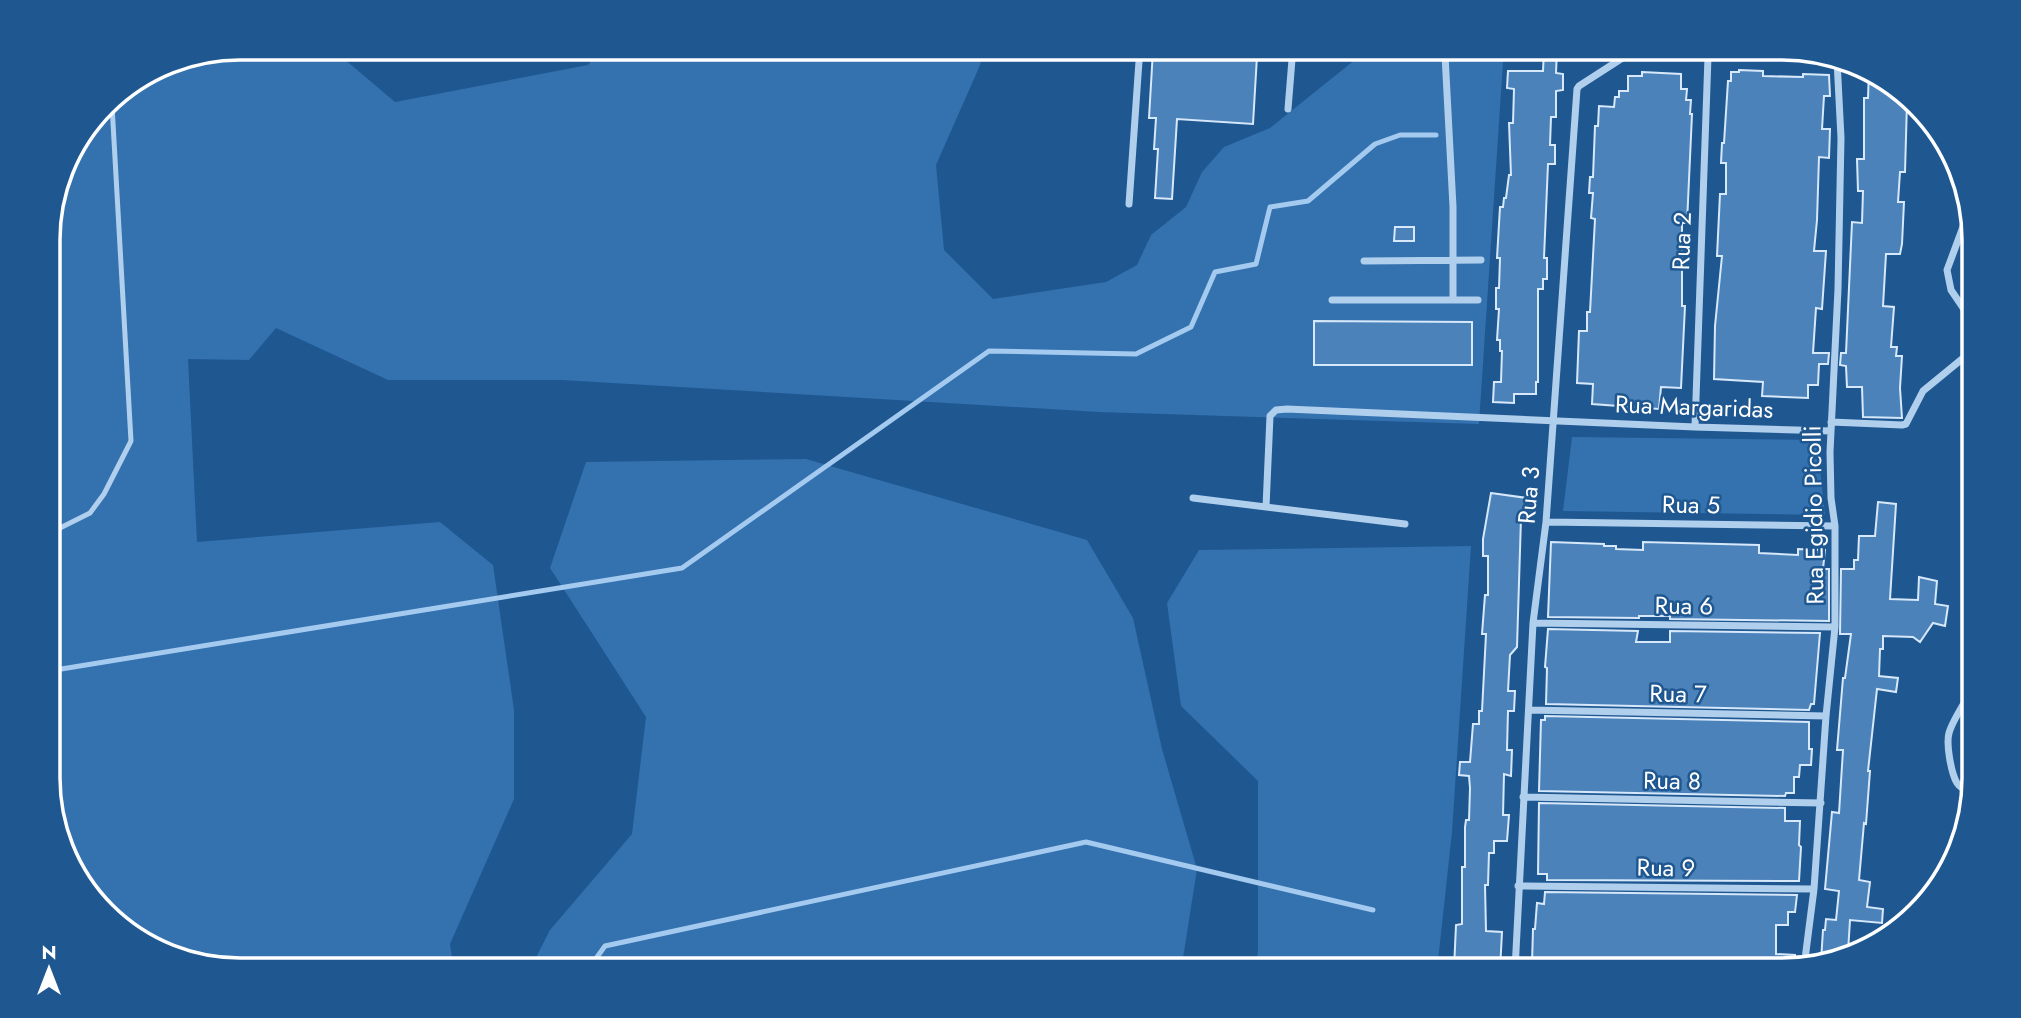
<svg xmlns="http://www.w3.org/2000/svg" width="2021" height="1018" font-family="Jost,sans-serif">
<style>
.green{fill:#3371af}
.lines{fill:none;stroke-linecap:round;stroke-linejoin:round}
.stream{stroke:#a4caef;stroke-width:5}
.building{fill:#4c82ba;stroke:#d6e8fa;stroke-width:2}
.lane{stroke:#b0cfed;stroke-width:5}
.street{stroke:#b0cfed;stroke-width:7}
.labels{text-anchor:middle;stroke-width:5;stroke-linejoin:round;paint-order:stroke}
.street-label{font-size:24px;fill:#fff;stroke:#1f5791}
.rim{fill:none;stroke:#fff;stroke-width:3.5}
</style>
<rect width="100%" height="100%" fill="#1f5791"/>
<path class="green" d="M 239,47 L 330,47 L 395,102 L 588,65 L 603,47 L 968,47 L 981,63 L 936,165 L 944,250 L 993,299 L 1106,282 L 1137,265 L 1151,235 L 1186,207 L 1202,172 L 1224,147 L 1270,128 L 1356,59 L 1458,57 L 1466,47 L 1504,47 L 1479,424 L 1099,412 L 562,380 L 388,380 L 276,328 L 249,360 L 188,359 L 197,542 L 440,522 L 493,565 L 514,710 L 514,799 L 450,944 L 454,971 L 239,971 L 155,951 L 87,895 L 49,804 L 48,226 L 67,154 L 112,95 L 166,62 Z
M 1572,437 L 1817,440 L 1825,515 L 1563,511 Z
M 806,459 L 1087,540 L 1133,618 L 1162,749 L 1197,869 L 1181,971 L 529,971 L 550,930 L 632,834 L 646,717 L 550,568 L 586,462 Z
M 1471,546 L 1452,832 L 1437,970 L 1256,970 L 1258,949 L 1258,781 L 1181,706 L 1167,603 L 1199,550 Z"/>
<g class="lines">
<path class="stream" d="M 49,671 L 682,568 L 989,351 L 1136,354 L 1191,327 L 1215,272 L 1256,264 L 1270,207 L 1308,201 L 1375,144 L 1400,135 L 1436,135
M 587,971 L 605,946 L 1086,842 L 1373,910"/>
</g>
<path class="building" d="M 1153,50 L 1257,56 L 1253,124 L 1177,119 L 1172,199 L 1155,198 L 1158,149 L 1154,149 L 1156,118 L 1149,118 Z
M 1544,50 L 1557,50 L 1556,73 L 1563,74 L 1563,90 L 1556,91 L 1556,117 L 1551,117 L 1550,145 L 1555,145 L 1555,164 L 1548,164 L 1544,258 L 1547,258 L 1547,279 L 1543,279 L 1543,289 L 1538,289 L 1538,382 L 1536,382 L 1536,394 L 1514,394 L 1514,403 L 1493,402 L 1494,382 L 1501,382 L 1502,351 L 1500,351 L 1500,340 L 1497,340 L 1499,309 L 1496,309 L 1496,288 L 1499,288 L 1500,258 L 1497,258 L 1500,207 L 1503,207 L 1504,198 L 1506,198 L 1509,175 L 1511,175 L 1509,123 L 1513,123 L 1514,89 L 1507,88 L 1508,71 L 1543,71 Z
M 1739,70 L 1763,71 L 1763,76 L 1803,77 L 1803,74 L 1829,75 L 1830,96 L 1824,96 L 1822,129 L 1830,129 L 1829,158 L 1819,157 L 1817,220 L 1814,251 L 1826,251 L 1822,309 L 1816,308 L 1813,353 L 1829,353 L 1828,364 L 1819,364 L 1818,385 L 1808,385 L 1808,398 L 1762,396 L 1763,382 L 1714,379 L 1715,326 L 1722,256 L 1717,256 L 1720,194 L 1726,194 L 1726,163 L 1721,163 L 1722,143 L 1724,143 L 1728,81 L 1731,81 L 1731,72 L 1739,72 Z
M 1869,70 L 1907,102 L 1905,172 L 1900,172 L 1898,202 L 1904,202 L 1902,244 L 1900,254 L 1886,254 L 1883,306 L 1894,307 L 1891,347 L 1897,347 L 1896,356 L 1902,356 L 1900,388 L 1902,418 L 1863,417 L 1862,387 L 1847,387 L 1846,366 L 1840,365 L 1841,353 L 1846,353 L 1852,222 L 1862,223 L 1863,191 L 1858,191 L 1857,159 L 1864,159 L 1864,98 L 1868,98 Z
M 1642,72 L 1681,74 L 1681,89 L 1687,89 L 1686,100 L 1691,100 L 1690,114 L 1692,114 L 1687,223 L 1682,223 L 1682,306 L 1685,306 L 1681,388 L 1661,387 L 1659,409 L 1592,404 L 1593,384 L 1577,383 L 1579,331 L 1587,331 L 1587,312 L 1590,312 L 1595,219 L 1591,218 L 1593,193 L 1589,193 L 1590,177 L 1593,177 L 1595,126 L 1598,126 L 1599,106 L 1614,107 L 1615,97 L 1619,97 L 1619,91 L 1628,91 L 1628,76 L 1642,76 Z
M 1395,227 L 1414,227 L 1414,241 L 1394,241 Z
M 1314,321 L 1472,322 L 1472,365 L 1314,365 Z
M 1491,493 L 1534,499 L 1531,520 L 1521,518 L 1517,647 L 1510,655 L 1508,691 L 1515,691 L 1514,711 L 1508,711 L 1507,750 L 1512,750 L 1511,776 L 1504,774 L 1503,815 L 1509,815 L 1507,841 L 1494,841 L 1494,853 L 1489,853 L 1488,885 L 1485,885 L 1486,931 L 1502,932 L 1500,970 L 1466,970 L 1466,969 L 1454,969 L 1456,925 L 1462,924 L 1462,867 L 1465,867 L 1465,827 L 1466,820 L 1469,820 L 1470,788 L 1469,776 L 1459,775 L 1460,762 L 1470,762 L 1473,724 L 1479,724 L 1479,711 L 1482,711 L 1486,634 L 1482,634 L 1485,595 L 1488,595 L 1488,556 L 1483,556 L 1483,539 Z
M 1878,502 L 1896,504 L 1890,599 L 1918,600 L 1919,577 L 1937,581 L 1935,604 L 1948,606 L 1945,626 L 1933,623 L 1920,642 L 1913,637 L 1883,636 L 1883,649 L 1880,649 L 1879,676 L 1898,678 L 1896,692 L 1877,689 L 1868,771 L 1870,771 L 1866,824 L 1864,823 L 1859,880 L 1870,882 L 1867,907 L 1883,909 L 1882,923 L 1850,920 L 1848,952 L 1821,961 L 1823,930 L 1825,930 L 1826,919 L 1836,920 L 1839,891 L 1825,889 L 1832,812 L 1839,813 L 1843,750 L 1837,750 L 1843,678 L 1845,678 L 1851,634 L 1840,634 L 1841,569 L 1854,569 L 1854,560 L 1858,560 L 1859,536 L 1875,536 Z
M 1551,542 L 1604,544 L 1604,546 L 1616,546 L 1616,549 L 1643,550 L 1643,542 L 1759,545 L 1759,553 L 1798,555 L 1798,549 L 1825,550 L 1823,569 L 1829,569 L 1829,621 L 1670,619 L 1670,616 L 1639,616 L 1639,618 L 1548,617 Z
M 1548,629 L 1638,631 L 1636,642 L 1670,642 L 1670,631 L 1820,633 L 1814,704 L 1811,704 L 1809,710 L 1546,704 L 1547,668 L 1545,667 Z
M 1545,716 L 1809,722 L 1809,749 L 1812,749 L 1811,765 L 1800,765 L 1799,777 L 1794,777 L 1794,793 L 1786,793 L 1785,796 L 1539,791 L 1541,720 L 1545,720 Z
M 1539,803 L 1785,808 L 1785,821 L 1800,821 L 1799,845 L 1801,847 L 1799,881 L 1547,880 L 1547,874 L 1538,874 Z
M 1545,892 L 1797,895 L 1795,912 L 1788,912 L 1788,925 L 1776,925 L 1776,954 L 1795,955 L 1794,970 L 1701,965 L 1701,969 L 1650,968 L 1650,963 L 1597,959 L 1597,966 L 1532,963 L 1533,929 L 1535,929 L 1537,903 L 1544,904 Z"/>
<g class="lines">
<path class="lane" d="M 48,534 L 90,513 L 104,494 L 131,441 L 112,105 L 109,100"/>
<path class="street" d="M 1339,47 L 1442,53 L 1445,55 L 1453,207 L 1453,300
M 1624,57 L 1708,57 L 1808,53
M 1288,109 L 1293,47
M 1129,204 L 1140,47
M 1970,208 L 1947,270 L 1951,290 L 1972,321
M 1364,261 L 1481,260
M 1332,300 L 1478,300
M 1831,422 L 1902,425 L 1906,424 L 1923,391 L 1973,350
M 1695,427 L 1708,57
M 1193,498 L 1405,524
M 1266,507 L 1270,416 L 1276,410 L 1287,409 L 1695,427 L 1831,431
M 1546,522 L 1835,526
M 1533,623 L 1835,627
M 1529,710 L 1826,716
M 1971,791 C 1965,790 1960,788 1957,783 C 1951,773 1946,744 1949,733 C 1953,719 1966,701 1973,688
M 1523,797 L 1821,803
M 1518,886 L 1814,889
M 1804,967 L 1814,889 L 1826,716 L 1835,627 L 1835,526 L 1831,498 L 1830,452 L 1838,289 L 1841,138 L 1837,60
M 1515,970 L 1533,623 L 1546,522 L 1577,89 L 1579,86 L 1624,57 L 1625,47"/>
</g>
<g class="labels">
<g class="street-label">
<text transform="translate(1682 241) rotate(-88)" y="8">Rua 2</text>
<text transform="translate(1694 407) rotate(2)" y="8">Rua Margaridas</text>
<text transform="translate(1529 495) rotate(-85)" y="8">Rua 3</text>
<text transform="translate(1691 505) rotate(1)" y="8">Rua 5</text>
<text transform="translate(1814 515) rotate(-91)" y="8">Rua Egidio Picolli</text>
<text transform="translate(1684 606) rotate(1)" y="8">Rua 6</text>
<text transform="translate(1678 694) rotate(1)" y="8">Rua 7</text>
<text transform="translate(1672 781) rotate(1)" y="8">Rua 8</text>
<text transform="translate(1666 868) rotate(1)" y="8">Rua 9</text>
</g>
</g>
<path d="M0 0H2021V1018H0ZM240 60H1782A180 180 0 0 1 1962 240V778A180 180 0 0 1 1782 958H240A180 180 0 0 1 60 778V240A180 180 0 0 1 240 60Z" fill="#1f5791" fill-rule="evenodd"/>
<path class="rim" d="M240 60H1782A180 180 0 0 1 1962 240V778A180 180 0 0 1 1782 958H240A180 180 0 0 1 60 778V240A180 180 0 0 1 240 60Z"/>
<g transform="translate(49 969)" stroke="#1f5791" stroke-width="5" paint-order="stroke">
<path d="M0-5L12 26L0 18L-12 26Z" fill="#ffffff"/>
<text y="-10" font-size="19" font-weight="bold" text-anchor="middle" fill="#ffffff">N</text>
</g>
</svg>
